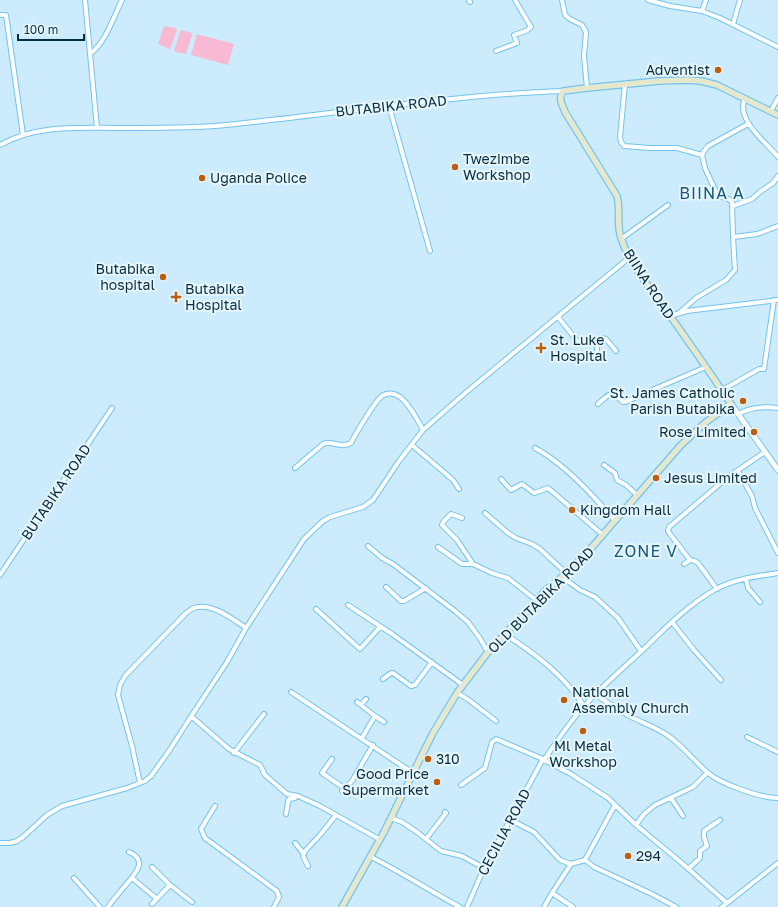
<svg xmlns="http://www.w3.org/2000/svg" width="778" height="907" font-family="'Golos Text',sans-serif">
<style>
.water{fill:#f7bad2}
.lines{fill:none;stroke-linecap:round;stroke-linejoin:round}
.minor-casing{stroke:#72c4f0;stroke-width:6}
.tertiary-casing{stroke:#72c4f0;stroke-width:7}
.secondary-casing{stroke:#72c4f0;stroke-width:8}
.minor{stroke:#fff;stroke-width:4}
.tertiary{stroke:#fff;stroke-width:5}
.secondary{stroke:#e6e8cd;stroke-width:5.5}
.poi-dot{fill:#bb5e0e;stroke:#e6f6fe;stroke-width:1.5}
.labels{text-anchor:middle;stroke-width:4;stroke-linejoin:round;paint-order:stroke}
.poi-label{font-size:14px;fill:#082d3e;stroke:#e6f6fe;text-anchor:start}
.street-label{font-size:14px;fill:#082d3e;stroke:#e6f6fe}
.quarter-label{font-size:16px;letter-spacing:1px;fill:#175a78;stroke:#e6f6fe}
</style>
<rect width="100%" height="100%" fill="#ccebfd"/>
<path class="water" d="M 164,26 L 175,28 L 177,30 L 170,49 L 158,44 Z
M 181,30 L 192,33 L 192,35 L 186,54 L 176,52 L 174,50 Z
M 197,34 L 234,44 L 228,65 L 191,55 Z"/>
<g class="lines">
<defs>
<path id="minor" d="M 85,0 L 97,128
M 469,0 L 470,2
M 562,0 L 565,15 L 570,19 L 582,25 L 586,32 L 584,56 L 587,88
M 648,0 L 670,6 L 702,11 L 720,18 L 778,47
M 702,11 L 706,0
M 0,15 L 6,15 L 23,135
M 733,24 L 740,0
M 496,51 L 517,43 L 514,35 L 526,31 L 531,27 L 515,0
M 90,54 C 106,42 113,18 122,0
M 625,84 L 620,137 L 621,142 L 624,146 L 650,148 L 677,148 L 702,155 L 704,151 L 708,146 L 748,124
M 745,98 C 735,120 766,142 778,157
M 389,106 L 430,251
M 771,111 L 778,98
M 0,145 C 37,124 80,128 121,128 C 152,128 184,128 215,126 C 331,115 447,95 563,91
M 733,206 L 752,199 L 761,191 L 773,183 L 778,176
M 733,237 L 757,234 L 778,226
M 621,239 L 668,205
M 679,313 L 696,298 L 726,280 L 735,270 L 733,237 L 732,202 C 729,197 722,199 717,194 L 705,168 L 702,155
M 670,316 L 687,311 L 778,300
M 558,317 L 578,342 L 602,338 L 606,339 L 616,351
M 596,355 L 597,353 L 597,340
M 722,390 L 759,369 L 764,369 L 774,300
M 598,404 C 611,393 610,390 623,402 L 626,402 L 638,396 L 706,367
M 738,414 C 751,407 764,406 778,408
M 412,445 L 453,480 L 459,489
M 535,448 C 565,464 594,496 615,521
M 604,465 L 615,473 L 617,480 L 626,485 L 637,495
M 295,468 L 323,444 C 332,440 341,449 351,443 C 356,433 375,401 382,396 C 387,392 395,393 400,397 C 410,405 417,419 423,430
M 738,471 L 752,496 L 755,508 L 778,553
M 501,479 L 511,490 L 522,484 L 534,493 L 548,488 L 603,535
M 485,513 L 508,533 L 516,538 L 532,544 L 540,549 L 566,573
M 462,518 L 451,514 L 444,521 L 442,525 L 457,540 L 473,564 L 492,573 L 508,578 L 536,600
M 368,546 L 382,558 L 393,564 L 455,611 L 468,622 L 479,637 L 488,652
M 438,547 L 462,564 L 473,564
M 684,564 L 690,560
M 0,575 L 112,408
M 562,577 L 580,590 L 595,597 L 618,618 L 641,651
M 746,579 L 748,588 L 760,602
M 386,587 L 401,601 L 404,601 L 426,588
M 717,589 L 698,563 L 695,561 L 690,560 L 670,534 L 668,531 L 669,527 L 728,477 L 765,452
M 348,605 L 392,634 L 463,685
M 316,609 L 360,649 L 380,627
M 672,622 L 694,650 L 721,680
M 505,634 C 535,654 564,675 584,706
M 383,679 L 391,673 L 393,673 L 411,686 L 415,685 L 432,662
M 291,692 L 413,773
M 457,693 L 469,700 L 496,721
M 595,694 C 605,701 615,708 626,714 C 639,722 654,726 667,735 C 682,745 693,760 707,772 C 720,784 761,798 778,798
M 357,702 L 375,716 L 362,738
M 361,705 L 366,699
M 191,716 L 229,749 L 260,765 L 265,775 L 287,794 L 298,796 L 320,806 L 377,838 L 380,841
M 375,716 L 384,722
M 747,737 L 778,752
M 234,753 L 264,714
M 332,759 L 322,773 L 344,788
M 544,760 L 571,774 L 608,798 L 636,825 L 683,864 L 727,903
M 140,783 L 132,746 L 118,695 L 120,685 L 125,676 L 186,613 C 188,612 191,609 194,608 C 211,602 233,619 246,628
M 461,785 L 485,768 L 492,742 L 496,739 L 543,759
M 342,791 L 352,781 L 373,745
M 671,798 L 683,816
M 215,806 L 201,829 L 205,838 L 277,891 L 279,897 L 274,907
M 286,814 L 288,802 L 289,799 L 295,798
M 391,818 L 402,822 L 417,832 L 441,851 L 462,856 L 484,868
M 511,820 L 534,832 L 560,860 L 571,864 L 585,860 L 594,867 L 652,894 L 676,907
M 636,825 L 644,814 L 655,805 L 693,787 L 707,773
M 426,839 L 446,813 L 445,812
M 0,843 L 10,843 L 17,841 L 23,837 L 47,815 L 62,806 L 127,788 L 145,781 L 151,776 L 169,751 L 192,715 L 227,662 L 246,628 L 304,539 L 323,521 L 330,517 L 363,507 L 373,500 L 399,461 L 423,430 L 464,394 L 630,257
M 295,843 L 304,854
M 371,857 C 401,872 430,891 460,907
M 585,860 L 615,805
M 571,864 L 552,893 L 573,907
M 308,866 L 303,856 L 305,851 L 321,834 L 336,815
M 152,867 L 170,885 L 192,902
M 688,869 L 700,858 L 700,851 L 707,846 L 704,837 L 704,831 L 720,820
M 74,878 L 100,907
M 132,878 L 157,899
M 152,904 L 170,885
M 108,907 C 113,900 119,893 124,887 C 133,876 150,861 129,852
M 467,907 L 484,868 L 543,759 L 544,760 C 557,741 570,721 586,704 C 605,683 627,665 648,645 C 668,625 691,603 716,589 C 735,579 757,576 778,573
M 544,907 L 552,893
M 722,907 L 778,863"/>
<path id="tertiary" d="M 731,404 L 778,470"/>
<path id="secondary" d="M 342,907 L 384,832 L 417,765 L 433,733 L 457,693 L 488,652 L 547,589 L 562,577 L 586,554 L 681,445 L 706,422 L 731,404 C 709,371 686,338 663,306 C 648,285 629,263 621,238 C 616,224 621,210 617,196 L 565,112 C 562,104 558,98 563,91 L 587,88 L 659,81 L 687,80 L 701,81 L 717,85 L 778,115"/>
</defs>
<use href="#minor" class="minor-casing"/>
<use href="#tertiary" class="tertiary-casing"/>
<use href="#secondary" class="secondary-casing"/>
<use href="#minor" class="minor"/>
<use href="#tertiary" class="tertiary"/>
<use href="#secondary" class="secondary"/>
</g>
<g class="poi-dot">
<circle cx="718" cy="70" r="4"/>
<circle cx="455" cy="167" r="4"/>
<circle cx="202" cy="178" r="4"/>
<circle cx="163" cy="277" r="4"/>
<path d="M174 291h4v4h4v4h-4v4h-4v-4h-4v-4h4z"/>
<path d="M539 342h4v4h4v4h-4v4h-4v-4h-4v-4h4z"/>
<circle cx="743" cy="401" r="4"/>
<circle cx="754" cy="432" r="4"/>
<circle cx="656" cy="478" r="4"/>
<circle cx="572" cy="510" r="4"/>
<circle cx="564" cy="700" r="4"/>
<circle cx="583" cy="731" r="4"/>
<circle cx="428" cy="759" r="4"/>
<circle cx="437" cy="782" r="4"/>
<circle cx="628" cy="856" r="4"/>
</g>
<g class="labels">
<g class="poi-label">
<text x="710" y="75" text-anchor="end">Adventist</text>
<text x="463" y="164">Twezimbe<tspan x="463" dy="16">Workshop</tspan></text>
<text x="210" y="183">Uganda Police</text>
<text x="155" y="274" text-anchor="end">Butabika<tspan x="155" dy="16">hospital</tspan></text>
<text x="185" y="294">Butabika<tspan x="185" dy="16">Hospital</tspan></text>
<text x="550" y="345">St. Luke<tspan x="550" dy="16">Hospital</tspan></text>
<text x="735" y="398" text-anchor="end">St. James Catholic<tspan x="735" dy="16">Parish Butabika</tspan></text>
<text x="746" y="437" text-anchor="end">Rose Limited</text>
<text x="664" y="483">Jesus Limited</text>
<text x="580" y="515">Kingdom Hall</text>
<text x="572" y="697">National<tspan x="572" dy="16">Assembly Church</tspan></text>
<text x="583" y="751" text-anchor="middle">Ml Metal<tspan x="583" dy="16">Workshop</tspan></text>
<text x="436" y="764">310</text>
<text x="429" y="779" text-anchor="end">Good Price<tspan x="429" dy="16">Supermarket</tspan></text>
<text x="636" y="861">294</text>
</g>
<g class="street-label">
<text transform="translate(391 106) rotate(-6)" y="5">BUTABIKA ROAD</text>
<text transform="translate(649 284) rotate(57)" y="5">BIINA ROAD</text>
<text transform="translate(56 492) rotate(-56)" y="5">BUTABIKA ROAD</text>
<text transform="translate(541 600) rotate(-45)" y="5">OLD BUTABIKA ROAD</text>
<text transform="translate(504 832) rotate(-62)" y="5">CECILIA ROAD</text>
</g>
<g class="quarter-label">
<text x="712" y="199">BIINA A</text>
<text x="646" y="557">ZONE V</text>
</g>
</g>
<path d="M18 34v6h66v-6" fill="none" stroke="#082d3e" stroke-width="2"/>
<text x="24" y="34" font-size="12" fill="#082d3e" stroke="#e6f6fe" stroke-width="3" paint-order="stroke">100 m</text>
</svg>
